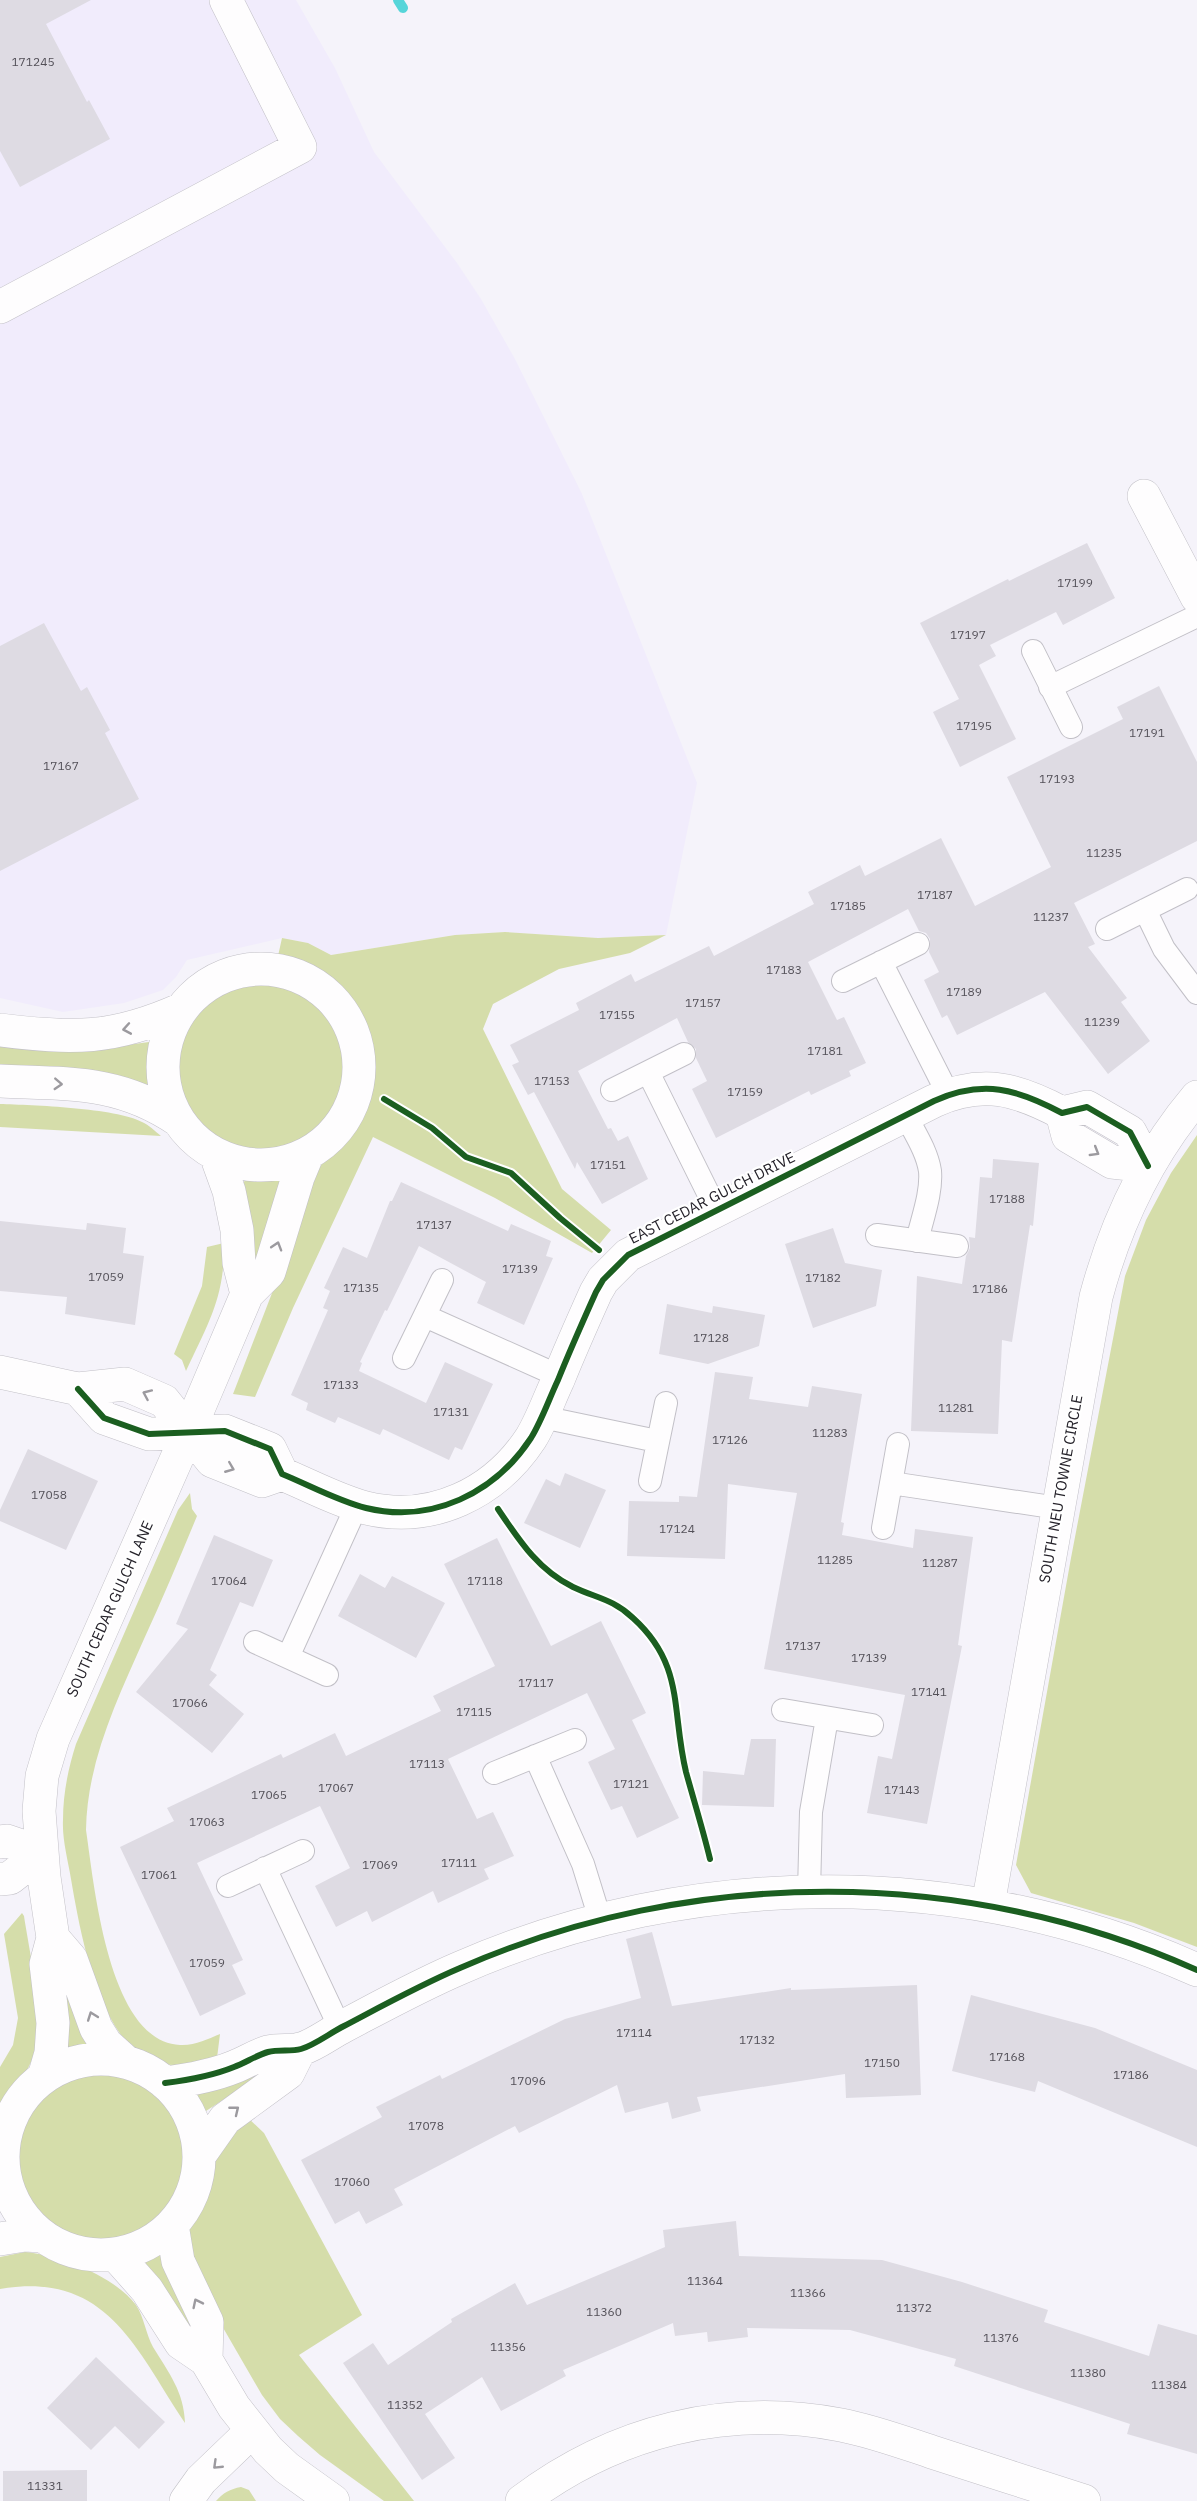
<svg xmlns="http://www.w3.org/2000/svg" width="1197" height="2501" font-family="'IBM Plex Sans',sans-serif">
<style>
.built{fill:#f1ecfc}
.green{fill:#d5ddaa}
.lines{fill:none;stroke-linecap:round;stroke-linejoin:round}
.stream{stroke:#56d5d9;stroke-width:10}
.building{fill:#dedbe3}
.lane-casing{stroke:#c2c0c7;stroke-width:24}
.street-casing{stroke:#c2c0c7;stroke-width:34}
.lane{stroke:#fefdfe;stroke-width:22}
.street{stroke:#fefdfe;stroke-width:33}
.cycleway-casing{stroke:#fff;stroke-width:10}
.cycleway{stroke:#1b5e20;stroke-width:6}
.oneway{stroke:#9c9a9f}
.labels{text-anchor:middle;stroke-width:4.5;stroke-linejoin:round;paint-order:stroke}
.number-label{font-size:12px;fill:#535058}
.street-label{font-size:15px;fill:#25222a;stroke:#fff}
</style>
<rect width="100%" height="100%" fill="#f5f3fa"/>
<path class="built" d="M 0,0 L 296,0 L 335,68 L 374,152 L 457,263 L 481,299 L 515,359 L 582,494 L 697,783 L 666,935 L 598,938 L 505,932 L 455,935 L 331,955 L 308,943 L 282,938 L 187,960 L 176,977 L 163,990 L 124,1003 L 63,1012 L 0,998 Z"/>
<path class="green" d="M 505,932 L 598,938 L 666,935 L 630,953 L 559,969 L 493,1004 L 483,1029 L 562,1189 L 611,1230 L 592,1253 L 495,1198 L 373,1137 L 293,1308 L 255,1397 L 233,1394 L 291,1244 L 301,1200 L 321,1165 L 348,1133 L 359,1117 L 368,1096 L 370,1080 L 369,1046 L 364,1031 L 347,999 L 325,976 L 313,969 L 278,956 L 282,938 L 308,943 L 331,955 L 455,935 Z
M176 1067a86 86 0 1 1 172 0a86 86 0 1 1-172 0Z
M 149,1042 L 154,1088 L 152,1091 L 0,1069 L 0,1047 L 91,1050 Z
M 0,1104 C 32,1105 116,1108 142,1122 C 149,1125 155,1131 161,1136 L 0,1127 Z
M 1197,1135 L 1197,1947 L 1134,1923 L 1031,1893 L 1016,1865 L 1071,1558 L 1125,1276 L 1146,1220 L 1171,1173 Z
M 286,1174 L 255,1263 L 243,1184 L 245,1180 Z
M 224,1243 C 225,1297 208,1324 186,1371 L 182,1360 L 174,1354 L 202,1286 L 207,1247 Z
M 190,1493 L 192,1509 L 197,1516 C 180,1557 163,1598 144,1639 C 117,1700 87,1762 86,1830 C 94,1883 108,2042 180,2045 C 194,2046 208,2039 220,2034 L 217,2058 C 194,2063 171,2070 149,2060 C 98,2035 80,1931 71,1879 C 68,1860 62,1840 63,1820 C 63,1794 68,1769 76,1744 L 178,1510 Z
M 22,1913 L 24,1916 C 30,1956 47,2026 31,2062 C 24,2078 9,2093 0,2108 L 0,2067 L 13,2045 L 18,2018 L 4,1934 Z
M 57,1963 L 88,2044 L 83,2048 L 65,2052 Z
M 273,2067 L 206,2111 L 190,2090 Z
M15 2156a85 85 0 1 1 170 0a85 85 0 1 1-170 0Z
M 247,2117 L 264,2133 L 362,2315 L 299,2355 L 414,2501 L 384,2501 L 320,2455 L 298,2436 L 280,2419 L 262,2395 L 218,2319 L 188,2248 L 191,2214 L 222,2143 Z
M 161,2247 L 193,2327 L 192,2332 L 144,2262 Z
M 25,2252 C 60,2255 114,2276 136,2305 C 144,2317 146,2334 153,2347 C 169,2373 184,2392 185,2423 C 135,2348 107,2271 0,2289 L 0,2257 Z
M 241,2487 L 249,2490 L 256,2501 L 216,2501 C 223,2493 230,2489 241,2487 Z"/>
<g class="lines">
<path class="stream" d="M 398,0 L 403,8"/>
</g>
<path class="building" d="M 0,0 L 91,0 L 46,24 L 87,102 L 89,100 L 110,139 L 20,187 L 0,151 Z
M 1087,543 L 1115,598 L 1063,625 L 1056,612 L 990,645 L 996,656 L 979,665 L 1016,739 L 960,767 L 933,712 L 959,699 L 920,623 L 1008,579 L 1009,581 Z
M 44,623 L 81,691 L 87,687 L 110,730 L 105,733 L 139,799 L 0,871 L 0,646 Z
M 1159,686 L 1197,762 L 1197,841 L 1074,903 L 1095,944 L 1088,947 L 1127,998 L 1121,1002 L 1150,1041 L 1108,1074 L 1045,992 L 957,1035 L 947,1015 L 942,1018 L 924,980 L 939,972 L 929,952 L 930,939 L 926,933 L 919,931 L 908,909 L 808,962 L 837,1020 L 844,1017 L 866,1063 L 849,1071 L 851,1076 L 811,1095 L 809,1091 L 716,1138 L 692,1089 L 707,1081 L 696,1058 L 696,1049 L 688,1042 L 677,1018 L 578,1071 L 608,1129 L 611,1128 L 618,1141 L 628,1136 L 648,1179 L 602,1204 L 577,1162 L 575,1169 L 534,1092 L 528,1095 L 512,1065 L 519,1062 L 510,1045 L 579,1010 L 576,1003 L 631,974 L 635,982 L 709,946 L 714,956 L 814,904 L 808,892 L 860,865 L 865,876 L 941,838 L 975,906 L 1051,867 L 1007,777 L 1123,719 L 1117,707 Z
M 993,1159 L 1039,1163 L 1033,1226 L 1030,1225 L 1012,1342 L 1002,1340 L 998,1434 L 911,1431 L 917,1276 L 962,1284 L 966,1256 L 970,1248 L 969,1237 L 975,1238 L 980,1177 L 992,1178 Z
M 401,1182 L 508,1231 L 511,1224 L 551,1241 L 546,1256 L 553,1258 L 524,1325 L 477,1303 L 486,1282 L 419,1246 L 387,1311 L 385,1310 L 360,1362 L 362,1363 L 359,1371 L 426,1403 L 445,1362 L 493,1384 L 462,1450 L 455,1447 L 449,1460 L 383,1429 L 380,1435 L 338,1417 L 335,1423 L 306,1410 L 308,1403 L 291,1395 L 328,1310 L 323,1308 L 330,1291 L 324,1288 L 343,1247 L 367,1258 L 390,1201 L 392,1201 Z
M 0,1221 L 86,1230 L 87,1223 L 126,1228 L 123,1253 L 144,1256 L 135,1325 L 65,1314 L 67,1297 L 0,1291 Z
M 833,1228 L 845,1263 L 882,1270 L 876,1306 L 813,1328 L 785,1244 Z
M 667,1304 L 712,1313 L 713,1306 L 765,1315 L 759,1346 L 708,1364 L 659,1354 Z
M 715,1372 L 753,1377 L 749,1399 L 808,1407 L 812,1386 L 862,1394 L 841,1522 L 844,1523 L 842,1535 L 913,1548 L 915,1529 L 973,1537 L 958,1645 L 962,1646 L 927,1824 L 867,1813 L 878,1756 L 892,1759 L 905,1695 L 764,1669 L 797,1493 L 728,1484 L 725,1559 L 627,1556 L 629,1501 L 679,1502 L 679,1496 L 697,1497 Z
M 28,1449 L 98,1481 L 66,1550 L 0,1521 L 0,1510 Z
M 565,1473 L 606,1490 L 580,1548 L 524,1523 L 546,1479 L 560,1486 Z
M 214,1535 L 273,1560 L 253,1607 L 240,1602 L 210,1670 L 217,1675 L 209,1685 L 244,1714 L 212,1753 L 136,1692 L 188,1629 L 176,1624 Z
M 497,1538 L 551,1646 L 601,1621 L 646,1713 L 632,1720 L 679,1818 L 637,1838 L 622,1806 L 611,1810 L 588,1762 L 615,1749 L 587,1693 L 448,1759 L 477,1819 L 493,1812 L 514,1856 L 484,1869 L 489,1879 L 438,1903 L 433,1891 L 372,1922 L 367,1911 L 336,1927 L 315,1886 L 350,1868 L 320,1806 L 197,1863 L 243,1960 L 232,1965 L 246,1994 L 200,2016 L 120,1847 L 174,1821 L 167,1808 L 281,1754 L 283,1758 L 335,1733 L 346,1756 L 441,1711 L 433,1696 L 495,1666 L 444,1564 Z
M 360,1574 L 385,1588 L 392,1576 L 445,1603 L 416,1658 L 338,1616 Z
M 751,1739 L 776,1739 L 774,1807 L 702,1805 L 703,1771 L 744,1775 Z
M 652,1932 L 672,2006 L 791,1988 L 791,1990 L 917,1985 L 921,2095 L 846,2098 L 845,2074 L 697,2097 L 701,2111 L 672,2119 L 668,2102 L 625,2113 L 617,2085 L 519,2133 L 515,2126 L 394,2189 L 403,2205 L 366,2224 L 359,2211 L 335,2224 L 301,2160 L 382,2117 L 376,2107 L 440,2075 L 442,2079 L 565,2019 L 641,1998 L 626,1939 Z
M 971,1995 L 1095,2028 L 1197,2070 L 1197,2147 L 1038,2081 L 1035,2092 L 952,2071 Z
M 736,2221 L 739,2256 L 882,2260 L 962,2282 L 1048,2310 L 1044,2322 L 1149,2356 L 1158,2324 L 1197,2335 L 1197,2454 L 1127,2434 L 1130,2424 L 954,2366 L 956,2359 L 850,2330 L 747,2328 L 748,2337 L 708,2342 L 707,2332 L 675,2336 L 673,2323 L 563,2370 L 566,2376 L 501,2411 L 482,2377 L 425,2414 L 455,2458 L 422,2480 L 343,2363 L 373,2343 L 388,2365 L 452,2322 L 451,2319 L 515,2283 L 527,2305 L 665,2247 L 663,2230 Z
M 96,2357 L 165,2422 L 139,2449 L 115,2426 L 91,2450 L 47,2408 Z
M 87,2470 L 87,2501 L 3,2501 L 3,2471 Z"/>
<g class="lines">
<defs>
<path id="lane" d="M 1033,651 L 1071,727
M 1050,687 L 1197,616
M 1145,910 L 1164,949 L 1197,993
M 1107,929 L 1187,889
M 881,962 L 948,1094
M 843,981 L 918,944
M 648,1072 L 716,1209
M 612,1090 L 684,1054
M 905,1114 C 914,1132 927,1151 930,1171 C 932,1193 922,1219 917,1241
M 877,1235 L 957,1246
M 425,1316 L 559,1376
M 404,1358 L 442,1280
M 542,1417 L 657,1441
M 650,1481 L 666,1403
M 891,1483 L 1058,1508
M 883,1528 L 898,1444
M 255,1642 L 327,1675
M 288,1657 L 357,1505
M 783,1710 L 872,1725
M 535,1756 L 583,1864 L 600,1919
M 494,1773 L 575,1740
M 265,1868 L 340,2028
M 228,1886 L 303,1851
M 809,1892 L 811,1812 L 827,1718"/>
<path id="street" d="M 0,307 L 300,147 L 226,0
M 1144,496 L 1197,597
M163 1067a98 98 0 1 1 196 0a98 98 0 1 1-196 0Z
M 0,1030 C 73,1039 113,1040 182,1009
M 0,1081 C 68,1084 119,1080 178,1120
M 1062,1113 L 1068,1136 L 1112,1162 L 1148,1166
M 216,1155 L 229,1191 L 237,1230 L 239,1263 L 247,1294
M 0,1372 L 78,1389 L 125,1384 L 164,1401 L 212,1461 L 262,1481 L 282,1474
M 78,1389 L 104,1418 L 149,1434 L 225,1431 L 270,1449 L 282,1474 C 309,1485 338,1501 366,1508 C 432,1524 495,1493 531,1438 C 542,1420 549,1399 558,1380 C 570,1350 583,1321 596,1292 L 603,1280 L 628,1255 L 934,1101 C 983,1079 1017,1089 1062,1113 L 1087,1107 L 1130,1132 L 1148,1166
M 0,1842 L 7,1841 L 42,1853
M 0,1879 L 10,1878 L 42,1853
M 988,1905 L 1096,1297 C 1116,1222 1147,1156 1197,1097
M 53,1938 L 71,1959 L 96,2028 L 106,2044 L 126,2062
M3 2157a98 98 0 1 1 196 0a98 98 0 1 1-196 0Z
M 44,2077 L 51,2053 L 53,2023 L 46,1964 L 53,1938 L 44,1877 L 39,1811 L 42,1776 L 53,1739 L 188,1433 L 247,1294 L 269,1272 L 298,1177 L 308,1153
M 165,2083 C 189,2080 212,2076 234,2067 C 245,2063 257,2055 268,2052 C 279,2049 291,2052 301,2049 C 315,2045 330,2033 344,2026 C 382,2006 420,1985 460,1968 C 693,1866 965,1866 1197,1970
M 199,2156 L 225,2119 L 288,2073 L 300,2049
M 172,2225 L 178,2261 L 207,2322 L 206,2360
M 0,2239 L 25,2235 L 42,2236
M 116,2255 L 147,2290 L 181,2343 L 206,2360 L 234,2407 L 268,2450 L 287,2468 L 333,2501
M 186,2501 L 201,2480 L 252,2431
M 522,2501 C 615,2431 726,2403 841,2425 C 872,2431 902,2442 932,2452 C 983,2468 1033,2485 1084,2501"/>
</defs>
<use href="#lane" class="lane-casing"/>
<use href="#street" class="street-casing"/>
<use href="#lane" class="lane"/>
<use href="#street" class="street"/>
<defs>
<path id="cycleway" d="M 384,1099 L 432,1128 L 466,1157 L 511,1173 L 560,1218 L 599,1250
M 78,1389 L 104,1418 L 149,1434 L 225,1431 L 270,1449 L 282,1474 C 309,1485 338,1501 366,1508 C 432,1524 495,1493 531,1438 C 542,1420 549,1399 558,1380 C 570,1350 583,1321 596,1292 L 603,1280 L 628,1255 L 934,1101 C 983,1079 1017,1089 1062,1113 L 1087,1107 L 1130,1132 L 1148,1166
M 498,1509 C 519,1540 538,1570 573,1587 C 596,1598 613,1599 633,1618 C 685,1665 671,1710 686,1772 C 694,1801 703,1830 710,1859
M 165,2083 C 189,2080 212,2076 234,2067 C 245,2063 257,2055 268,2052 C 279,2049 291,2052 301,2049 C 315,2045 330,2033 344,2026 C 382,2006 420,1985 460,1968 C 693,1866 965,1866 1197,1970"/>
</defs>
<use href="#cycleway" class="cycleway-casing"/>
<use href="#cycleway" class="cycleway"/>
</g>
<defs><path id="oneway-chevron" d="M-2-3.5L2.5 0L-2 3.5" fill="none" stroke-width="1.6" stroke-linecap="round" stroke-linejoin="round" transform="scale(1.5)"/></defs>
<g class="oneway">
<use href="#oneway-chevron" transform="translate(127 1029) rotate(170)"/>
<use href="#oneway-chevron" transform="translate(58 1084) rotate(3)"/>
<use href="#oneway-chevron" transform="translate(1095 1152) rotate(31)"/>
<use href="#oneway-chevron" transform="translate(277 1246) rotate(-73)"/>
<use href="#oneway-chevron" transform="translate(147 1394) rotate(-156)"/>
<use href="#oneway-chevron" transform="translate(230 1468) rotate(22)"/>
<use href="#oneway-chevron" transform="translate(92 2016) rotate(-110)"/>
<use href="#oneway-chevron" transform="translate(235 2110) rotate(-39)"/>
<use href="#oneway-chevron" transform="translate(197 2303) rotate(-116)"/>
<use href="#oneway-chevron" transform="translate(217 2465) rotate(136)"/>
</g>
<g class="labels">
<g class="number-label">
<text x="33" y="66">171245</text>
<text x="1075" y="587">17199</text>
<text x="968" y="639">17197</text>
<text x="974" y="730">17195</text>
<text x="1147" y="737">17191</text>
<text x="61" y="770">17167</text>
<text x="1057" y="783">17193</text>
<text x="1104" y="857">11235</text>
<text x="935" y="899">17187</text>
<text x="848" y="910">17185</text>
<text x="1051" y="921">11237</text>
<text x="784" y="974">17183</text>
<text x="964" y="996">17189</text>
<text x="703" y="1007">17157</text>
<text x="617" y="1019">17155</text>
<text x="1102" y="1026">11239</text>
<text x="825" y="1055">17181</text>
<text x="552" y="1085">17153</text>
<text x="745" y="1096">17159</text>
<text x="608" y="1169">17151</text>
<text x="1007" y="1203">17188</text>
<text x="434" y="1229">17137</text>
<text x="520" y="1273">17139</text>
<text x="106" y="1281">17059</text>
<text x="823" y="1282">17182</text>
<text x="361" y="1292">17135</text>
<text x="990" y="1293">17186</text>
<text x="711" y="1342">17128</text>
<text x="341" y="1389">17133</text>
<text x="956" y="1412">11281</text>
<text x="451" y="1416">17131</text>
<text x="830" y="1437">11283</text>
<text x="730" y="1444">17126</text>
<text x="49" y="1499">17058</text>
<text x="677" y="1533">17124</text>
<text x="835" y="1564">11285</text>
<text x="940" y="1567">11287</text>
<text x="229" y="1585">17064</text>
<text x="485" y="1585">17118</text>
<text x="803" y="1650">17137</text>
<text x="869" y="1662">17139</text>
<text x="536" y="1687">17117</text>
<text x="929" y="1696">17141</text>
<text x="190" y="1707">17066</text>
<text x="474" y="1716">17115</text>
<text x="427" y="1768">17113</text>
<text x="631" y="1788">17121</text>
<text x="336" y="1792">17067</text>
<text x="902" y="1794">17143</text>
<text x="269" y="1799">17065</text>
<text x="207" y="1826">17063</text>
<text x="459" y="1867">17111</text>
<text x="380" y="1869">17069</text>
<text x="159" y="1879">17061</text>
<text x="207" y="1967">17059</text>
<text x="634" y="2037">17114</text>
<text x="757" y="2044">17132</text>
<text x="1007" y="2061">17168</text>
<text x="882" y="2067">17150</text>
<text x="1131" y="2079">17186</text>
<text x="528" y="2085">17096</text>
<text x="426" y="2130">17078</text>
<text x="352" y="2186">17060</text>
<text x="705" y="2285">11364</text>
<text x="808" y="2297">11366</text>
<text x="914" y="2312">11372</text>
<text x="604" y="2316">11360</text>
<text x="1001" y="2342">11376</text>
<text x="508" y="2351">11356</text>
<text x="1088" y="2377">11380</text>
<text x="1169" y="2389">11384</text>
<text x="405" y="2409">11352</text>
<text x="45" y="2490">11331</text>
</g>
<g class="street-label">
<text transform="translate(712 1198) rotate(-27)" y="5">EAST CEDAR GULCH DRIVE</text>
<text transform="translate(1061 1489) rotate(-80)" y="5">SOUTH NEU TOWNE CIRCLE</text>
<text transform="translate(110 1609) rotate(-66)" y="5">SOUTH CEDAR GULCH LANE</text>
</g>
</g>
</svg>
